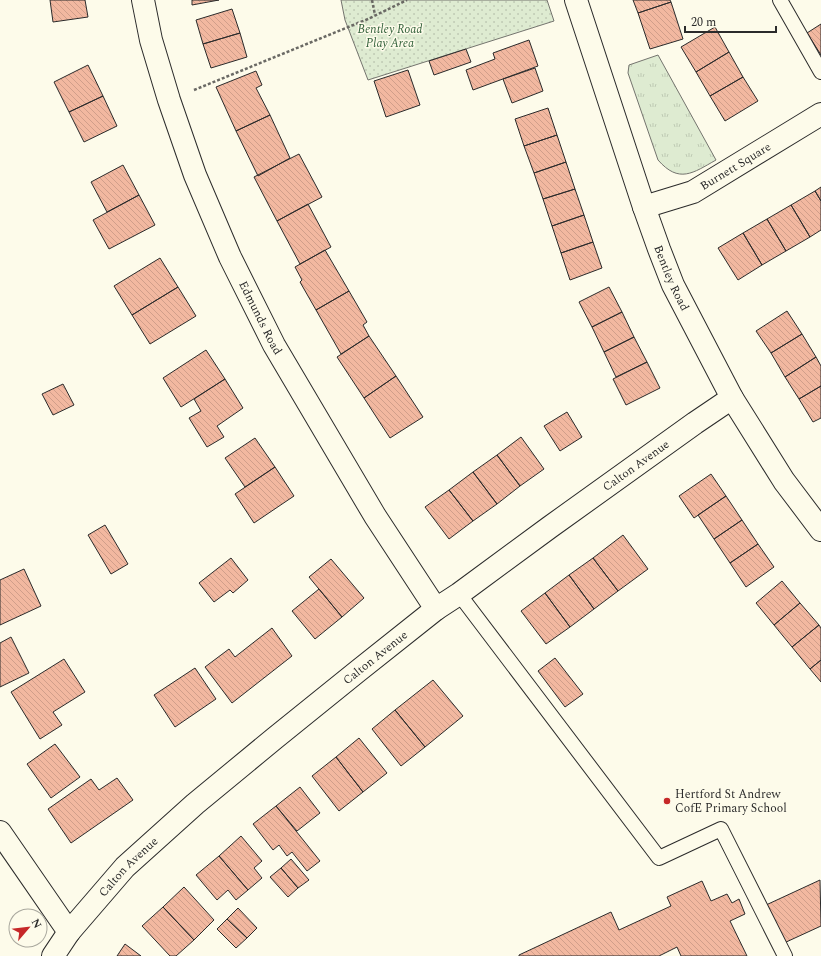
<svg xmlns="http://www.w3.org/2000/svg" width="821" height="956" font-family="Spectral,serif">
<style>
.grass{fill:url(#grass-tufts);stroke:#74746e}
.park{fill:url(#park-dots);stroke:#74746e}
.building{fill:url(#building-back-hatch);stroke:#2b2b2b}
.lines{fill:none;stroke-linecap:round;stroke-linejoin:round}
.lane-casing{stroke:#2b2b2b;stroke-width:16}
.street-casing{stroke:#2b2b2b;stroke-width:24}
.path{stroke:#6a6964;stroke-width:2.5;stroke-dasharray:3 2;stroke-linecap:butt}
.lane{stroke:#fdfbea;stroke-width:14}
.street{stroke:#fdfbea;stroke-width:22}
.poi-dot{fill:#c62828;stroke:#fdfbea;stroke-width:1.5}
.labels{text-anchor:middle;stroke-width:3;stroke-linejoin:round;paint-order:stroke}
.park-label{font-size:12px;font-style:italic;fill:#34623c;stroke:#fdfbea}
.street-label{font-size:12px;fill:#2b2b2b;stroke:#fdfbea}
.poi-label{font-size:12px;fill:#2b2b2b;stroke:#fdfbea;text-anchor:start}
</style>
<defs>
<pattern id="grass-tufts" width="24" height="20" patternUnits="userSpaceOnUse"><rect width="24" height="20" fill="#deebd1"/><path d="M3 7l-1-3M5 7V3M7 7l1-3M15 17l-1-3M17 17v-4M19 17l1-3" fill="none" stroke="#bfcab4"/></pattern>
<pattern id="park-dots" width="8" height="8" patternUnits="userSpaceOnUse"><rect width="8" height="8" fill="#deebd1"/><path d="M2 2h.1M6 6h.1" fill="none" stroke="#bfcab4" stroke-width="1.8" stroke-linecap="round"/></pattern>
<pattern id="building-back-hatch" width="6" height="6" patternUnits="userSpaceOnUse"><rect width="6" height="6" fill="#f2b8a0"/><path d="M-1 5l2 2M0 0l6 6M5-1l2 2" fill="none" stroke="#d09e8a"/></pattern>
</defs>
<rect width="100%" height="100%" fill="#fdfbea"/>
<path class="grass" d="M 658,55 L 716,160 C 693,173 679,184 658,160 L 628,73 L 629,65 Z"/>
<path class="park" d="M 341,0 L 547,0 L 554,21 L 368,80 L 345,20 Z"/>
<path class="building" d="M 50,0 L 85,0 L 88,17 L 53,22 Z
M 192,0 L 219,0 L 192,5 Z
M 633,0 L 670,0 L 671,2 L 638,13 Z
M 671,2 L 683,39 L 650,49 L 638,13 Z
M 232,9 L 240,33 L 203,44 L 196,20 Z
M 821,24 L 821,55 L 807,33 Z
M 715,27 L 729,52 L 696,72 L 681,47 Z
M 240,33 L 247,57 L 211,68 L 203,44 Z
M 529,40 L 538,66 L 473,90 L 466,70 L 495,59 L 493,53 Z
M 466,49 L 471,62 L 434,75 L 429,61 Z
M 729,52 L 743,77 L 710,96 L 696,72 Z
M 88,65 L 103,96 L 69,112 L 54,82 Z
M 535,68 L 543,91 L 512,103 L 503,79 Z
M 408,70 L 420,105 L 386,117 L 374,81 Z
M 256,71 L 262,85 L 256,88 L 270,115 L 236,131 L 216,87 Z
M 743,77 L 758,101 L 725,121 L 710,96 Z
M 103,96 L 117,126 L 84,142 L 69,112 Z
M 548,108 L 557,135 L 524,146 L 515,119 Z
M 270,115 L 290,158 L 258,176 L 236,131 Z
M 557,135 L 566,162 L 534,173 L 524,146 Z
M 299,154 L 322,197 L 277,221 L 254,177 Z
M 566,162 L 575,189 L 543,199 L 534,173 Z
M 123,165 L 139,195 L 107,212 L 91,182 Z
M 821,187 L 821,201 L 815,191 Z
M 575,189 L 584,215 L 552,226 L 543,199 Z
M 815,191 L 821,201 L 821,230 L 810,237 L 791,205 Z
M 139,195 L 155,225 L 109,249 L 93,220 Z
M 308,204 L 331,247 L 300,264 L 277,221 Z
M 791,205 L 810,237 L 786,251 L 767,219 Z
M 584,215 L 593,242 L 561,253 L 552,226 Z
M 767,219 L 786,251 L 762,265 L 743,233 Z
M 743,233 L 762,265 L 738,280 L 718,248 Z
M 593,242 L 602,268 L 570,280 L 561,253 Z
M 325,250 L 349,291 L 316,310 L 300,282 L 302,280 L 295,267 Z
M 160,258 L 178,287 L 132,315 L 114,286 Z
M 178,287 L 196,316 L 150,344 L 132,315 Z
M 609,287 L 622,312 L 592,327 L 579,302 Z
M 349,291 L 367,322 L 363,325 L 369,336 L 341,354 L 316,310 Z
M 787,311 L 802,334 L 771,353 L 756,331 Z
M 622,312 L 634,337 L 604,352 L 592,327 Z
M 802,334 L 816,357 L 785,377 L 771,353 Z
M 369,336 L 396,376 L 364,398 L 337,357 Z
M 634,337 L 647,362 L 616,377 L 604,352 Z
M 206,350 L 225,379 L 181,407 L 163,378 Z
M 816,357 L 821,366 L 821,386 L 799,399 L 785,377 Z
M 647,362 L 660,388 L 626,405 L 613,379 Z
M 396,376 L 423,417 L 390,438 L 364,398 Z
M 225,379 L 243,408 L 217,426 L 224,437 L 207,447 L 189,418 L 201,411 L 194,399 Z
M 63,384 L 74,405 L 53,415 L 42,394 Z
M 821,386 L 821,418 L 813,422 L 799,399 Z
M 567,412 L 582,437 L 560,451 L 544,426 Z
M 521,437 L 544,469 L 520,486 L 497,455 Z
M 255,438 L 275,467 L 245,487 L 225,458 Z
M 497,455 L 520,486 L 497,504 L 473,472 Z
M 275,467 L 294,496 L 254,523 L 235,494 Z
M 473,472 L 497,504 L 473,521 L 449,490 Z
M 711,474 L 726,496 L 694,518 L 679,496 Z
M 449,490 L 473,521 L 449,539 L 425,507 Z
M 726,496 L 742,520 L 714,539 L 698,515 Z
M 742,520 L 758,544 L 730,563 L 714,539 Z
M 105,525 L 128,564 L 111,574 L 88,535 Z
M 623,535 L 648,569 L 618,591 L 593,558 Z
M 758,544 L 774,567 L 746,587 L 730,563 Z
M 231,558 L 248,580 L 233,593 L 230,590 L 214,602 L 199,583 Z
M 593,558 L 618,591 L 594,609 L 569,575 Z
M 331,559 L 364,598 L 342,617 L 309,577 Z
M 24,569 L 41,606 L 0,625 L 0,580 Z
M 569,575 L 594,609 L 570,627 L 545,593 Z
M 782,581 L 800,603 L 774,625 L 756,603 Z
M 319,589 L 342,617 L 315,639 L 292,611 Z
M 545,593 L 570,627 L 546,644 L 521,611 Z
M 800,603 L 819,625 L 792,647 L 774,625 Z
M 819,625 L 821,628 L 821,660 L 810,669 L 792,647 Z
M 272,628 L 292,656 L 232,703 L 205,667 L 229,649 L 235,657 Z
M 11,637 L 29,673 L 0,687 L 0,643 Z
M 555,658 L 583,694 L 565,707 L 538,671 Z
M 64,659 L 85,692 L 53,712 L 62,725 L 40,739 L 11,692 Z
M 821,660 L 821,682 L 810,669 Z
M 195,668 L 216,699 L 175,727 L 154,695 Z
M 433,680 L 463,716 L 425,747 L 395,710 Z
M 395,710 L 425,747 L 401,766 L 372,729 Z
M 359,738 L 387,773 L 363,792 L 336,757 Z
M 55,744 L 80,777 L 51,798 L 27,764 Z
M 336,757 L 363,792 L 339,811 L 312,776 Z
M 117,778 L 133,800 L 71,843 L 48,809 L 91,779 L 99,790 Z
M 300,787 L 320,813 L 297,831 L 276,806 Z
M 276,806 L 320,861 L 307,871 L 292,852 L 287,856 L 279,845 L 273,850 L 253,824 Z
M 241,836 L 262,861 L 254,868 L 262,878 L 248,890 L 219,856 Z
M 219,856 L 248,890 L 236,900 L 228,890 L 217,900 L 196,875 Z
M 291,859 L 309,880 L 298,888 L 281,868 Z
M 281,868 L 298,888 L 288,897 L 270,877 Z
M 820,880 L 821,926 L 784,943 L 766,905 Z
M 702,881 L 711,901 L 727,894 L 732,903 L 739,899 L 745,914 L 730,921 L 747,956 L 681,956 L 677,947 L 659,956 L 519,956 L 519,955 L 611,912 L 619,930 L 671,906 L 667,897 Z
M 184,887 L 214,920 L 194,940 L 163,907 Z
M 163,907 L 194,940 L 176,956 L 170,956 L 142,926 Z
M 238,908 L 257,928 L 247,938 L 227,919 Z
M 227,919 L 247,938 L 236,948 L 217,929 Z
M 125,944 L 141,956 L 117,956 Z"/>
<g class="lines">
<defs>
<path id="lane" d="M 780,0 L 821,72
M 459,594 L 659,858 L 721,829 L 785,956"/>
<g id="street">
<path id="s1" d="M 143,0 L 151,40 L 169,100 L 195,175 L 230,257 L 274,345 L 375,516 L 436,609"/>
<path id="s2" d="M 576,0 L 644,207 L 659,249 L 673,285 L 732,398 L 784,481 L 821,530"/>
<path id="s3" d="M 644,207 L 693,192 L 821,114"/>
<path d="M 0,832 L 69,932"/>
<path id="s4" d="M 53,956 L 69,932 L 125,867 L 195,804 L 275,738 L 358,671 L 436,609 L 459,594 L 550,527 L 695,423 L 732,398"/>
</g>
</defs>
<use href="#lane" class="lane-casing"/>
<use href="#street" class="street-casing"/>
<path class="path" d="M 372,0 L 375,15
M 194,90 L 368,19 L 407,0"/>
<use href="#lane" class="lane"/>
<use href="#street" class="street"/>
</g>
<circle class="poi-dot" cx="667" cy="801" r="4"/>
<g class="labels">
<g class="park-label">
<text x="390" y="33">Bentley Road<tspan x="390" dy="14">Play Area</tspan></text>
</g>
<g class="street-label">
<text dy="4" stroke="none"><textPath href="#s3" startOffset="101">Burnett Square</textPath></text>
<text dy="4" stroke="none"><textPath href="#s2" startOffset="294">Bentley Road</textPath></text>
<text dy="4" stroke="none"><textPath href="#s1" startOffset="340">Edmunds Road</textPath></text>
<text dy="4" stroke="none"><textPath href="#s4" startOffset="765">Calton Avenue</textPath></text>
<text dy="4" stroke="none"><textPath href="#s4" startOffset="441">Calton Avenue</textPath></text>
<text dy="4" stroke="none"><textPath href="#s4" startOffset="117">Calton Avenue</textPath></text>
</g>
<g class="poi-label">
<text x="675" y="798">Hertford St Andrew<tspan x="675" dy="14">CofE Primary School</tspan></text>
</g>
</g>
<g transform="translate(28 928) rotate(62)"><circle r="19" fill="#fdfbea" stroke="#a9a89e"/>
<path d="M0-3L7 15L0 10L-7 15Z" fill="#c62828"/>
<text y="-6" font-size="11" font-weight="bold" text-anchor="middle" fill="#2b2b2b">N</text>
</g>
<path d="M685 26v6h91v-6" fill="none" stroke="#2b2b2b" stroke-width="2"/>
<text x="691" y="26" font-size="12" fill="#2b2b2b" stroke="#fdfbea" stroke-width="3" paint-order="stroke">20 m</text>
</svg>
